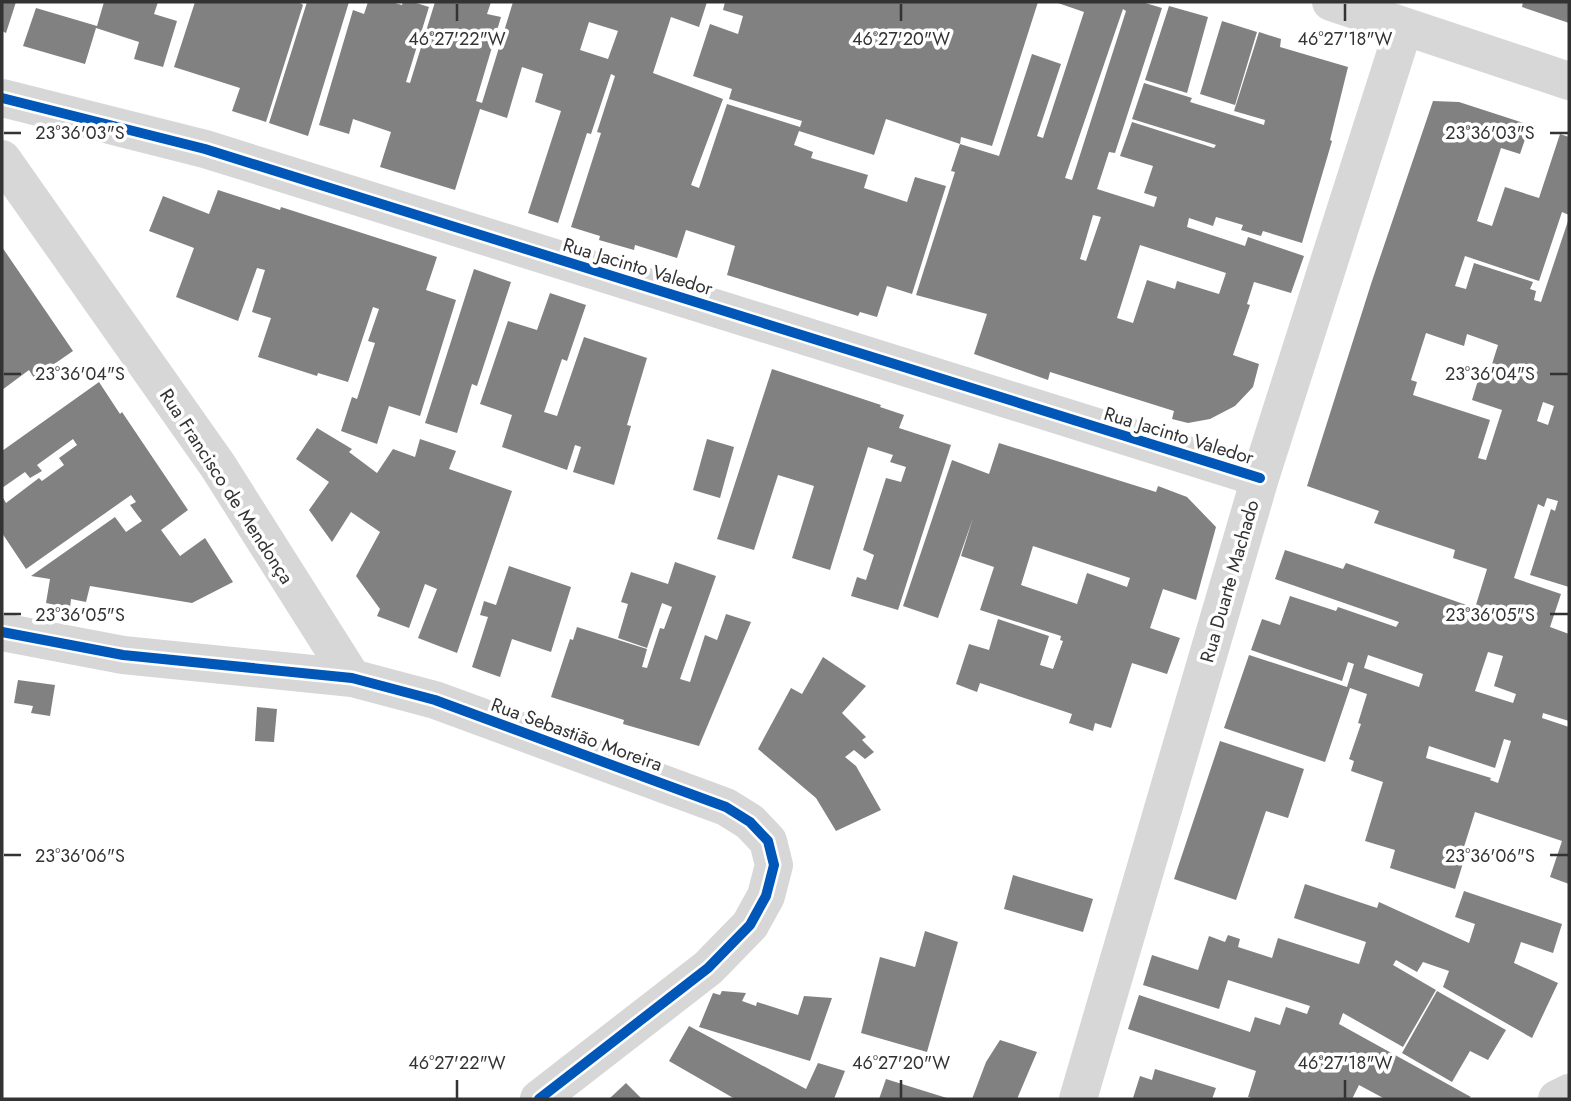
<svg xmlns="http://www.w3.org/2000/svg" width="1571" height="1101" font-family="Jost,sans-serif">
<style>
.building{fill:#818181;fill-rule:evenodd}
.lines{fill:none;stroke-linecap:round;stroke-linejoin:round}
.minor{stroke:#d7d7d7;stroke-width:38}
.tertiary{stroke:#d7d7d7;stroke-width:38}
.cycleway-casing{stroke:#fff;stroke-width:15}
.cycleway{stroke:#0057b8;stroke-width:10}
.ticks{fill:none;stroke:#333;stroke-width:2.5}
.labels{text-anchor:middle;stroke-width:7;stroke-linejoin:round;paint-order:stroke}
.street-label{font-size:19px;fill:#333;stroke:#fff}
.ticks-label{font-size:18px;text-anchor:middle;fill:#333;stroke:#fff;stroke-width:7;stroke-linejoin:round;paint-order:stroke}
</style>
<rect width="100%" height="100%" fill="#fff"/>
<path class="building" d="M 2,2 L 16,2 L 6,33 L 2,31 Z
M 104,2 L 158,2 L 154,14 L 177,21 L 163,67 L 134,59 L 139,42 L 96,28 L 85,64 L 23,46 L 36,8 L 97,26 Z
M 195,2 L 299,2 L 303,5 L 266,122 L 232,111 L 240,88 L 174,67 Z
M 307,2 L 349,2 L 308,136 L 269,123 Z
M 368,2 L 391,2 L 402,5 L 403,2 L 413,2 L 429,7 L 406,82 L 410,83 L 435,2 L 491,2 L 487,14 L 501,17 L 476,101 L 482,103 L 513,2 L 707,2 L 699,27 L 671,17 L 653,73 L 723,99 L 691,185 L 699,188 L 727,104 L 800,127 L 802,121 L 729,99 L 732,89 L 693,76 L 710,24 L 738,34 L 743,16 L 723,10 L 725,2 L 1038,2 L 992,146 L 961,137 L 960,144 L 886,119 L 874,155 L 799,131 L 794,145 L 813,152 L 811,158 L 868,175 L 864,188 L 907,202 L 915,177 L 946,186 L 912,294 L 887,286 L 877,317 L 860,312 L 858,316 L 727,275 L 735,246 L 686,230 L 677,258 L 635,245 L 634,250 L 599,240 L 600,236 L 571,227 L 601,133 L 597,132 L 615,76 L 611,74 L 591,134 L 587,133 L 558,223 L 528,213 L 561,111 L 535,102 L 543,74 L 522,67 L 507,118 L 480,109 L 455,190 L 380,167 L 391,132 L 353,119 L 349,134 L 319,125 L 353,10 L 364,14 ZM 589,22 L 618,31 L 608,59 L 580,50 Z
M 1055,2 L 1142,2 L 1162,8 L 1115,153 L 1109,152 L 1097,189 L 1154,207 L 1157,197 L 1144,193 L 1153,166 L 1120,156 L 1132,122 L 1214,148 L 1216,145 L 1132,119 L 1144,83 L 1192,98 L 1190,102 L 1264,125 L 1265,120 L 1234,111 L 1259,32 L 1281,39 L 1280,47 L 1348,67 L 1330,140 L 1332,141 L 1302,243 L 1263,231 L 1261,236 L 1241,230 L 1243,225 L 1216,217 L 1213,226 L 1189,218 L 1187,227 L 1245,246 L 1248,237 L 1304,256 L 1291,293 L 1254,282 L 1247,304 L 1250,305 L 1233,355 L 1259,364 L 1253,387 L 1235,406 L 1210,419 L 1188,423 L 1172,419 L 1174,411 L 1050,372 L 1048,380 L 974,354 L 987,314 L 916,295 L 955,172 L 951,171 L 960,144 L 999,156 L 1032,54 L 1061,64 L 1037,136 L 1043,138 L 1084,12 ZM 1123,9 L 1126,11 L 1072,180 L 1065,178 ZM 1093,215 L 1101,217 L 1086,261 L 1080,259 ZM 1140,245 L 1226,273 L 1219,294 L 1177,281 L 1175,289 L 1147,280 L 1133,323 L 1117,318 Z
M 1523,2 L 1569,2 L 1569,23 L 1522,7 Z
M 1169,6 L 1208,17 L 1187,93 L 1145,80 Z
M 1222,21 L 1257,32 L 1235,105 L 1200,94 Z
M 1433,101 L 1459,102 L 1530,125 L 1520,154 L 1501,148 L 1477,221 L 1492,226 L 1505,187 L 1539,198 L 1560,134 L 1569,137 L 1569,215 L 1562,212 L 1539,281 L 1465,256 L 1455,286 L 1466,289 L 1474,263 L 1533,282 L 1530,289 L 1536,291 L 1534,300 L 1541,302 L 1569,218 L 1569,587 L 1530,575 L 1551,509 L 1555,511 L 1558,501 L 1547,498 L 1544,507 L 1538,504 L 1514,578 L 1561,594 L 1550,627 L 1569,634 L 1569,721 L 1543,713 L 1542,718 L 1569,727 L 1569,884 L 1550,877 L 1562,841 L 1475,812 L 1463,850 L 1467,850 L 1455,889 L 1390,868 L 1395,850 L 1365,841 L 1383,782 L 1351,771 L 1354,761 L 1349,759 L 1361,724 L 1358,723 L 1367,694 L 1350,688 L 1325,762 L 1224,728 L 1249,655 L 1347,687 L 1354,664 L 1348,662 L 1342,681 L 1251,650 L 1262,619 L 1280,625 L 1290,596 L 1336,611 L 1338,607 L 1396,627 L 1399,622 L 1275,579 L 1285,550 L 1343,569 L 1346,563 L 1475,608 L 1487,569 L 1453,558 L 1455,550 L 1374,523 L 1379,511 L 1307,486 L 1371,284 ZM 1426,333 L 1464,346 L 1467,334 L 1498,345 L 1487,380 L 1479,377 L 1472,400 L 1502,410 L 1486,460 L 1478,458 L 1490,420 L 1413,395 L 1417,382 L 1411,380 ZM 1543,402 L 1554,406 L 1548,425 L 1537,421 ZM 1488,652 L 1503,656 L 1494,686 L 1516,694 L 1513,703 L 1475,691 ZM 1368,655 L 1423,674 L 1419,687 L 1364,668 ZM 1504,739 L 1511,741 L 1498,783 L 1490,780 L 1491,778 L 1426,758 L 1429,746 L 1495,768 Z
M 218,190 L 280,210 L 281,207 L 437,257 L 426,290 L 456,300 L 420,416 L 389,406 L 377,444 L 341,431 L 352,397 L 357,399 L 375,343 L 368,341 L 379,309 L 373,307 L 348,382 L 318,373 L 317,376 L 258,357 L 271,318 L 252,312 L 265,270 L 257,268 L 238,321 L 176,297 L 194,248 L 149,231 L 163,196 L 209,214 Z
M 2,247 L 73,351 L 34,378 L 29,370 L 2,390 Z
M 474,269 L 511,282 L 477,386 L 472,384 L 457,433 L 425,423 Z
M 550,293 L 586,305 L 567,361 L 562,359 L 544,412 L 557,416 L 584,337 L 647,358 L 627,425 L 631,426 L 614,485 L 573,472 L 581,447 L 575,445 L 567,470 L 502,447 L 512,415 L 480,404 L 508,321 L 537,330 Z
M 772,369 L 881,405 L 880,407 L 904,415 L 899,428 L 951,445 L 898,610 L 851,596 L 857,577 L 866,580 L 874,555 L 863,550 L 886,478 L 901,482 L 906,467 L 890,462 L 893,455 L 868,447 L 830,570 L 792,558 L 814,486 L 778,475 L 754,550 L 717,539 Z
M 99,382 L 120,414 L 122,412 L 188,510 L 161,530 L 180,556 L 205,538 L 233,582 L 192,603 L 90,586 L 86,602 L 71,599 L 70,608 L 46,603 L 50,579 L 31,576 L 115,517 L 126,532 L 142,521 L 130,505 L 136,502 L 131,495 L 26,569 L 2,533 L 2,496 L 6,503 L 39,478 L 42,481 L 64,465 L 59,458 L 77,445 L 73,439 L 37,465 L 42,471 L 30,478 L 25,472 L 2,488 L 2,451 Z
M 317,428 L 352,449 L 349,452 L 377,473 L 393,449 L 415,457 L 420,439 L 456,451 L 449,469 L 512,491 L 457,653 L 418,638 L 437,589 L 425,584 L 409,628 L 377,616 L 380,609 L 356,576 L 380,532 L 351,512 L 332,542 L 309,510 L 329,482 L 296,459 Z
M 707,439 L 734,447 L 720,498 L 693,490 Z
M 999,443 L 1156,492 L 1158,486 L 1187,497 L 1216,527 L 1196,600 L 1163,589 L 1150,628 L 1180,638 L 1167,674 L 1132,663 L 1111,728 L 1095,723 L 1093,731 L 1069,723 L 1072,714 L 980,683 L 977,692 L 956,684 L 969,644 L 989,650 L 998,619 L 1049,636 L 1040,665 L 1053,669 L 1063,641 L 1060,640 L 1061,636 L 980,610 L 994,567 L 961,556 L 973,518 L 938,618 L 903,606 L 952,460 L 989,474 ZM 1033,546 L 1130,578 L 1127,587 L 1087,573 L 1077,604 L 1021,585 Z
M 675,562 L 716,576 L 680,679 L 690,682 L 705,635 L 717,640 L 726,614 L 751,622 L 699,746 L 623,724 L 624,720 L 551,697 L 570,639 L 573,640 L 577,627 L 647,649 L 642,667 L 647,668 L 660,628 L 664,629 L 672,607 L 662,603 L 647,648 L 618,638 L 628,604 L 621,602 L 631,572 L 668,584 Z
M 509,566 L 571,587 L 551,652 L 512,639 L 500,677 L 472,667 L 488,617 L 480,615 L 484,601 L 496,605 Z
M 823,657 L 866,686 L 842,713 L 866,737 L 862,740 L 874,752 L 865,759 L 854,750 L 845,757 L 856,766 L 881,810 L 836,831 L 816,798 L 758,749 L 791,688 L 802,694 Z
M 18,680 L 55,685 L 50,716 L 31,713 L 33,706 L 14,703 Z
M 257,707 L 277,709 L 274,742 L 255,741 Z
M 1220,741 L 1304,769 L 1288,818 L 1266,811 L 1236,900 L 1174,879 Z
M 1013,875 L 1093,899 L 1083,932 L 1004,909 Z
M 1305,884 L 1377,908 L 1379,902 L 1469,943 L 1475,924 L 1455,917 L 1464,891 L 1562,924 L 1553,953 L 1521,942 L 1514,963 L 1558,983 L 1532,1038 L 1443,987 L 1449,971 L 1423,962 L 1417,972 L 1396,960 L 1393,965 L 1436,990 L 1403,1047 L 1343,1013 L 1339,1024 L 1471,1097 L 1467,1099 L 1385,1099 L 1359,1085 L 1352,1099 L 1255,1099 L 1248,1097 L 1256,1071 L 1128,1029 L 1139,995 L 1250,1032 L 1255,1017 L 1280,1025 L 1286,1007 L 1307,1014 L 1310,1006 L 1228,980 L 1219,1009 L 1143,985 L 1152,955 L 1198,970 L 1209,936 L 1225,942 L 1228,935 L 1240,939 L 1238,947 L 1272,958 L 1278,938 L 1359,964 L 1366,942 L 1294,918 Z
M 925,931 L 958,942 L 927,1052 L 861,1033 L 880,957 L 915,967 Z
M 722,991 L 746,993 L 742,1001 L 756,1006 L 757,1002 L 798,1015 L 804,996 L 832,998 L 810,1061 L 699,1027 L 713,993 L 720,995 Z
M 1437,991 L 1506,1030 L 1488,1060 L 1470,1051 L 1452,1082 L 1402,1053 Z
M 689,1026 L 806,1089 L 818,1063 L 845,1071 L 834,1099 L 735,1099 L 669,1061 Z
M 1000,1040 L 1037,1052 L 1017,1099 L 972,1099 L 986,1062 Z
M 1155,1069 L 1216,1088 L 1212,1099 L 1133,1098 L 1140,1076 L 1152,1080 Z
M 886,1079 L 950,1099 L 879,1099 Z
M 626,1083 L 642,1099 L 609,1099 Z"/>
<g class="lines">
<path class="minor" d="M 2,98 L 205,149 L 1260,478
M 2,159 L 218,466 L 352,678
M 2,632 L 123,655 L 352,678 L 435,700 L 726,807 L 750,822 L 768,841 L 774,865 L 766,896 L 750,925 L 708,968 L 539,1099
M 1078,1099 L 1260,478 L 1404,27
M 1557,1099 L 1569,1093"/>
<path class="tertiary" d="M 1331,2 L 1569,81"/>
<defs>
<path id="cycleway" d="M 2,98 L 205,149 L 1260,478
M 2,632 L 123,655 L 352,678 L 435,700 L 726,807 L 750,822 L 768,841 L 774,865 L 766,896 L 750,925 L 708,968 L 539,1099"/>
</defs>
<use href="#cycleway" class="cycleway-casing"/>
<use href="#cycleway" class="cycleway"/>
</g>
<path class="ticks" d="M 457,4 L 457,21M 901,4 L 901,21M 1345,4 L 1345,21M 4,133 L 21,133M 1550,133 L 1568,133M 4,374 L 21,374M 1550,374 L 1568,374M 4,614 L 21,614M 1550,614 L 1568,614M 4,855 L 21,855M 1550,855 L 1568,855M 457,1080 L 457,1098M 901,1080 L 901,1098M 1345,1080 L 1345,1098"/>
<g class="labels">
<g class="street-label">
<text transform="translate(638 266) rotate(17)" y="7">Rua Jacinto Valedor</text>
<text transform="translate(1179 435) rotate(17)" y="7">Rua Jacinto Valedor</text>
<text transform="translate(227 486) rotate(57)" y="7">Rua Francisco de Mendonça</text>
<text transform="translate(1229 581) rotate(-74)" y="7">Rua Duarte Machado</text>
<text transform="translate(577 734) rotate(20)" y="7">Rua Sebastião Moreira</text>
</g>
</g>
<g class="ticks-label">
<text x="457" y="45">46°27'22"W</text>
<text x="901" y="45">46°27'20"W</text>
<text x="1345" y="45">46°27'18"W</text>
<text x="80" y="139">23°36'03"S</text>
<text x="1490" y="139">23°36'03"S</text>
<text x="80" y="380">23°36'04"S</text>
<text x="1490" y="380">23°36'04"S</text>
<text x="80" y="621">23°36'05"S</text>
<text x="1490" y="621">23°36'05"S</text>
<text x="80" y="862">23°36'06"S</text>
<text x="1490" y="862">23°36'06"S</text>
<text x="457" y="1069">46°27'22"W</text>
<text x="901" y="1069">46°27'20"W</text>
<text x="1345" y="1069">46°27'18"W</text>
</g>
<rect width="1571" height="1101" fill="none" stroke="#333333" stroke-width="7"/>
</svg>
